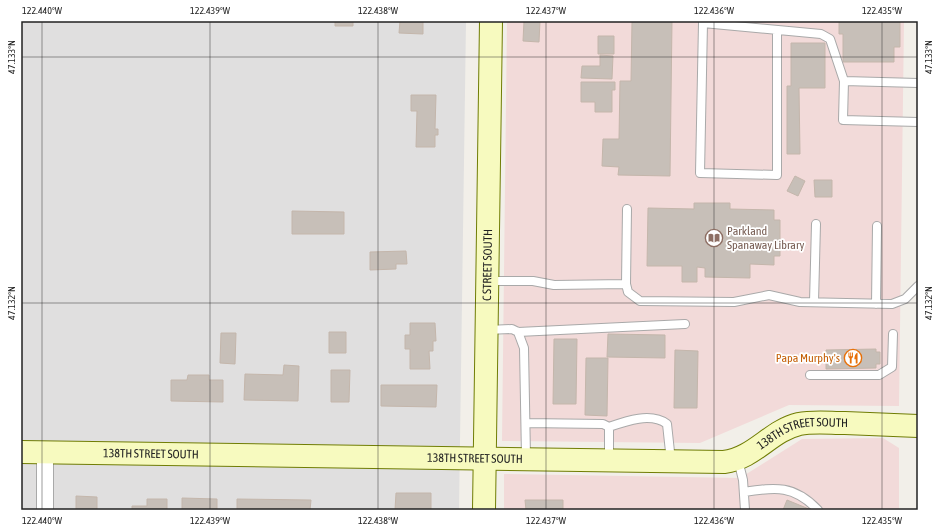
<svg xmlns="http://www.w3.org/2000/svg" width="939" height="531" font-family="'Asap Condensed',sans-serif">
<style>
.residential{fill:#e0dfdf}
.commercial{fill:#f2dad9}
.building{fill:#c7bfb8;stroke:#c4b6ab}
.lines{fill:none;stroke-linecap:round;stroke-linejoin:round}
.lane-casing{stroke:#a9a9a9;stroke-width:10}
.street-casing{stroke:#a9a9a9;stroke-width:18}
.secondary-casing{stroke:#707d05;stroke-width:24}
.lane{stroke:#fff;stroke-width:8}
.street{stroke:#fff;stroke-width:16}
.secondary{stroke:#f7fabf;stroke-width:22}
.ticks{fill:none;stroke:#222;stroke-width:1;stroke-opacity:0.45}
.labels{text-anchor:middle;stroke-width:3.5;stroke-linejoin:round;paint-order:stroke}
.education-label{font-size:12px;fill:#785e54;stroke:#fff;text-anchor:start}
.street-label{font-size:12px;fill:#222;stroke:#fff}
.food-label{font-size:12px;fill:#c56008;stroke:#fff;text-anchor:end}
.neatline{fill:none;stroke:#222;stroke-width:1.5}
.ticks-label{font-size:10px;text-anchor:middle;fill:#222}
</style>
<rect width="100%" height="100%" fill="#f2efe9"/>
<path class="residential" d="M 21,21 L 466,21 L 459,510 L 21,510 Z"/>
<path class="commercial" d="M 507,21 L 904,21 L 899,406 L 789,405 L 700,443 L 502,441 Z
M 883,438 L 899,448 L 899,510 L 504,510 L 504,474 L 740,478 L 802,439 Z"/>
<path class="building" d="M 335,21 L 353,21 L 353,26 L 335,26 Z
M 400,21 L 423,21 L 423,34 L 399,33 Z
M 524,21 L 540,21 L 539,42 L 523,41 Z
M 632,21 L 672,21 L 670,176 L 618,175 L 619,167 L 602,166 L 603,139 L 619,139 L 620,81 L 631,81 Z
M 839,21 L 900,21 L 900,47 L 894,47 L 894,62 L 843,62 L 843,34 L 839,34 Z
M 598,36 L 614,36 L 614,54 L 598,54 Z
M 791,43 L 825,43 L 825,88 L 799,88 L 800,154 L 787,154 L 787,86 L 791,86 Z
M 600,55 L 613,56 L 612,79 L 581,78 L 582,66 L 600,66 Z
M 581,82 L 615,82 L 615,90 L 612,90 L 612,112 L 595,112 L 595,102 L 581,102 Z
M 411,95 L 436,95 L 435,129 L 438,129 L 438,135 L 435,135 L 435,147 L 416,147 L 417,111 L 411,111 Z
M 795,176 L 805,181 L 798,196 L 787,191 Z
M 814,180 L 832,180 L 832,197 L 815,197 Z
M 694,203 L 730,203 L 730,209 L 774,210 L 774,220 L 780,220 L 780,256 L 774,256 L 774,265 L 750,264 L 750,278 L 705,277 L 705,268 L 697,267 L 697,282 L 682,282 L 682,266 L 647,266 L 648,208 L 694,209 Z
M 292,211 L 344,212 L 344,234 L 292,234 Z
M 406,251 L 407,264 L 396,264 L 396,269 L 370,270 L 370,252 Z
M 410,323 L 435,323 L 436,341 L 433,341 L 433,351 L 429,351 L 430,369 L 410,369 L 410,349 L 405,349 L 405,335 L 410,335 Z
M 329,332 L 346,332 L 346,353 L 329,353 Z
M 221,333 L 236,333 L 235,364 L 220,363 Z
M 608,334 L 665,335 L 665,358 L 607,357 Z
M 554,339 L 577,339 L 576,404 L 553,404 Z
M 876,349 L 876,352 L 880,352 L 880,364 L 876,364 L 876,368 L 826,369 L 826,350 Z
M 675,350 L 698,351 L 697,408 L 674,408 Z
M 586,358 L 608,358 L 607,416 L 585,415 Z
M 284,365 L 299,366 L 298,401 L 244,400 L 245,374 L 283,375 Z
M 331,370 L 350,370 L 349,402 L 331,402 Z
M 188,375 L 209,375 L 209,380 L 223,380 L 223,402 L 171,401 L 171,380 L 187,380 Z
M 381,385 L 437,385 L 436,407 L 381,406 Z
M 396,493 L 431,493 L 431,510 L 395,510 Z
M 76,496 L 97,497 L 97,510 L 76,510 Z
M 182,498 L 217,499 L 217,510 L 182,510 Z
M 147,499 L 167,499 L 167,510 L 132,510 L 132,506 L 147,506 Z
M 237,499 L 311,500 L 310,510 L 237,510 Z
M 525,500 L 563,500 L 563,510 L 526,510 Z
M 787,500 L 809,509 L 809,510 L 783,510 Z"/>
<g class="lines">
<defs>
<path id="lane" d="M 703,21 L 703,23 L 821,34 L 830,39 L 844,81 L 843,120 L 918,122
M 703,23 L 700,173 L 777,175 L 777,30
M 844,81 L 918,83
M 627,209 L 626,284 L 628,292 L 640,301 L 734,302 L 769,295 L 800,302 L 892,304 L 905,299 L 918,286
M 488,281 L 533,281 L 554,285 L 626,284
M 814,302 L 816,224
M 876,304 L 877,226
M 487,330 L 512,329 L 518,332 L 685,324
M 518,332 L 524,348 L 526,457
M 810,375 L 879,375 L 892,367 L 893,334
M 526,423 L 603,424 L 609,427 C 626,421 651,412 667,424 L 671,461
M 609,427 L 609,460
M 738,460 L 743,480 L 745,510
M 744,492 C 776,487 794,485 818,510"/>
<path id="street" d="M 45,453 L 45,510"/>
<g id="secondary">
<path id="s1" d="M 21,452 L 724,462 C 755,458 770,431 799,424 C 813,421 830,423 845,423 C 869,424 894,425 918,426"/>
<path id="s2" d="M 484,510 L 491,21"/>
</g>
</defs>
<use href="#lane" class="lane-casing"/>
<use href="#street" class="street-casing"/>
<use href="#secondary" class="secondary-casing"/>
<use href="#lane" class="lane"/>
<use href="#street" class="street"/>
<use href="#secondary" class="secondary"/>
</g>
<path class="ticks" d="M 42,21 L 42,510M 210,21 L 210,510M 378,21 L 378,510M 546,21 L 546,510M 714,21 L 714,510M 882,21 L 882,510M 21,57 L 918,57M 21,303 L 918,303"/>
<defs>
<symbol id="library-ring" viewBox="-11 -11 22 22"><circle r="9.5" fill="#fff" stroke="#8d6e63" stroke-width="1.5"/><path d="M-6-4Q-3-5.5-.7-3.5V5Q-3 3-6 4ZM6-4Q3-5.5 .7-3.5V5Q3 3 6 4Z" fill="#8d6e63"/></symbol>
<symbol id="restaurant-ring" viewBox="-11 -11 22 22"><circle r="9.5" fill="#fff" stroke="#e8710a" stroke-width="1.5"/><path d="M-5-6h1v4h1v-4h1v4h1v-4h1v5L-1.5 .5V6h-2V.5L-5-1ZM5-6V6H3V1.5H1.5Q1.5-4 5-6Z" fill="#e8710a"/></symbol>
</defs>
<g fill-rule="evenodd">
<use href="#library-ring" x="704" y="228" width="20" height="20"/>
<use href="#restaurant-ring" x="843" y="348" width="20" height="20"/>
</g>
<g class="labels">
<g class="education-label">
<text x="727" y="235">Parkland<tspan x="727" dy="14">Spanaway Library</tspan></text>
</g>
<g class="street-label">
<text dy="4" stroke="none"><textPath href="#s2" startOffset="245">C STREET SOUTH</textPath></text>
<text dy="4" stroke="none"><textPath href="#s1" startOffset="789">138TH STREET SOUTH</textPath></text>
<text dy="4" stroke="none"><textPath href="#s1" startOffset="130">138TH STREET SOUTH</textPath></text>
<text dy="4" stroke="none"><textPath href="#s1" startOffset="454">138TH STREET SOUTH</textPath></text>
</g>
<g class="food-label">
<text x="840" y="362">Papa Murphy's</text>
</g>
</g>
<rect width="939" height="531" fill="none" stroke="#ffffff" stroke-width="44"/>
<rect x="22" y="22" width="895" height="487" class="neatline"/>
<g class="ticks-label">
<text x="42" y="14">122.440°W</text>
<text x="210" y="14">122.439°W</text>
<text x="378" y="14">122.438°W</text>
<text x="546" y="14">122.437°W</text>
<text x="714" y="14">122.436°W</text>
<text x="882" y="14">122.435°W</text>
<text transform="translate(11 57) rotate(-90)" y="4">47.133°N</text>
<text transform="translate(928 57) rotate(-90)" y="4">47.133°N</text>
<text transform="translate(11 303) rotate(-90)" y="4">47.132°N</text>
<text transform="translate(928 303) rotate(-90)" y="4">47.132°N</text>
<text x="42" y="524">122.440°W</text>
<text x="210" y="524">122.439°W</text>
<text x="378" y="524">122.438°W</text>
<text x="546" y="524">122.437°W</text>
<text x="714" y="524">122.436°W</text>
<text x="882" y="524">122.435°W</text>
</g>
</svg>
